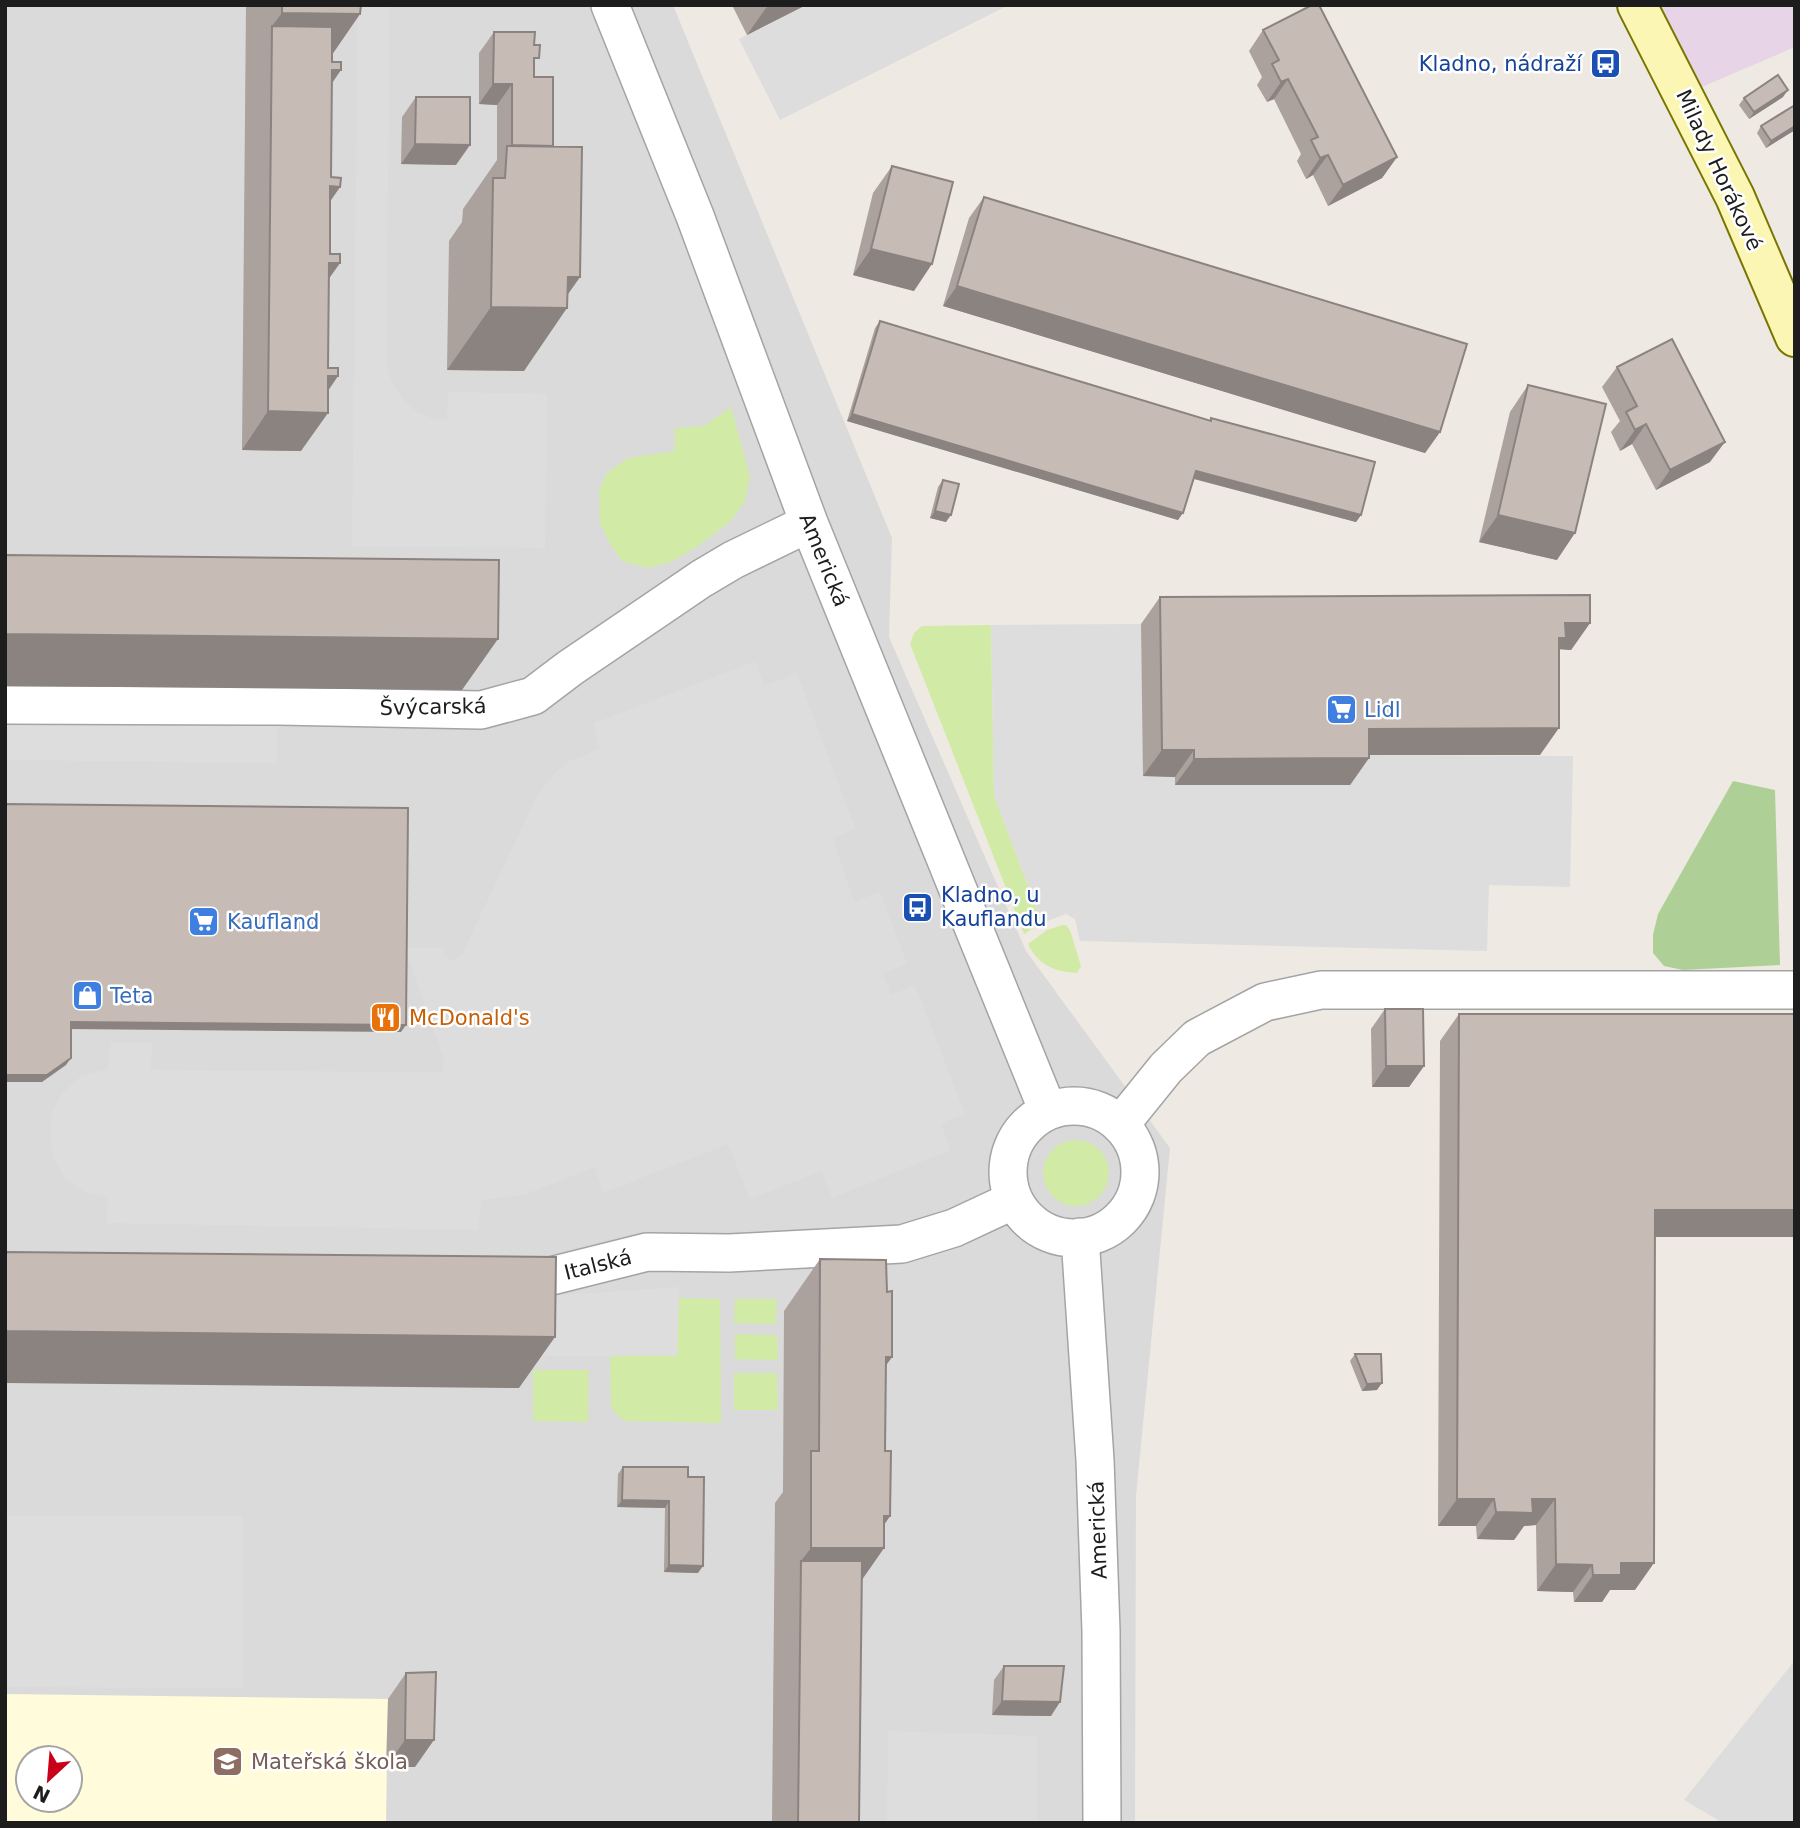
<svg xmlns="http://www.w3.org/2000/svg" width="1800" height="1828" font-family="'DejaVu Sans',sans-serif">
<style>
.residential{fill:#dbdada;fill-rule:evenodd}
.industrial{fill:#e8d4e7}
.education{fill:#fffbdb;fill-rule:evenodd}
.grass{fill:#d1eba6}
.forest{fill:#aed096}
.parking{fill:#ddd}
.lines{fill:none;stroke-linecap:round;stroke-linejoin:round}
.street-casing{stroke:#a4a4a4;stroke-width:40}
.secondary-casing{stroke:#787601;stroke-width:42}
.street{stroke:#fff;stroke-width:37}
.secondary{stroke:#fcf6b4;stroke-width:38}
.wall{fill:#aba19d}
.shaded-wall{fill:#8b837f}
.building{fill:#c7bbb6;stroke:#8b837f;stroke-width:2}
.labels{text-anchor:middle;stroke-width:5;stroke-linejoin:round;paint-order:stroke}
.transit-label{font-size:21px;fill:#164399;stroke:#fff;text-anchor:end}
.street-label{font-size:21px;fill:#1d1d1d;stroke:#fff}
.shop-label{font-size:21px;fill:#366cbe;stroke:#fff;text-anchor:start}
.food-label{font-size:21px;fill:#c56008;stroke:#fff;text-anchor:start}
.education-label{font-size:21px;fill:#785e54;stroke:#fff;text-anchor:start}
</style>
<rect width="100%" height="100%" fill="#efe9e3"/>
<path class="residential" d="M 5,5 L 673,5 L 892,538 L 889,637 L 1026,951 L 1170,1148 L 1136,1496 L 1135,1823 L 5,1823 ZM 28,1758 L 70,1758 L 70,1800 L 28,1800 Z"/>
<path class="industrial" d="M 1653,5 L 1795,5 L 1795,47 L 1695,90 Z"/>
<path class="education" d="M 5,1694 L 388,1699 L 386,1823 L 5,1823 ZM 28,1758 L 70,1758 L 70,1800 L 28,1800 Z"/>
<path class="grass" d="M 731,407 L 750,476 L 745,501 L 731,521 L 699,545 L 671,562 L 647,568 L 622,561 L 610,544 L 600,523 L 599,490 L 607,473 L 628,458 L 675,451 L 675,428 L 704,426 Z
M 991,625 L 994,795 L 1042,923 L 1024,934 L 910,644 L 914,633 L 922,626 Z
M 1062,925 L 1066,925 L 1070,930 L 1081,966 L 1077,973 C 1055,972 1038,965 1028,944 L 1047,930 Z
M1043 1173a33 33 0 1 1 66 0a33 33 0 1 1-66 0Z
M 679,1298 L 720,1299 L 721,1423 L 624,1421 L 611,1408 L 610,1356 L 677,1356 Z
M 735,1299 L 777,1299 L 776,1324 L 734,1323 Z
M 735,1334 L 777,1335 L 778,1360 L 735,1359 Z
M 533,1370 L 589,1370 L 588,1422 L 533,1421 Z
M 734,1373 L 777,1373 L 778,1410 L 734,1410 Z"/>
<path class="forest" d="M 1733,781 L 1775,790 L 1780,965 L 1683,970 L 1664,966 L 1653,953 L 1653,935 L 1658,914 Z"/>
<path class="parking" d="M 358,5 L 390,5 L 386,364 L 392,383 L 403,399 L 418,413 L 438,420 L 447,419 L 448,392 L 547,394 L 545,548 L 352,546 Z
M 805,5 L 1009,5 L 780,120 L 739,39 Z
M 1141,624 L 1144,776 L 1175,777 L 1350,755 L 1573,756 L 1570,887 L 1489,885 L 1487,951 L 1080,941 L 1075,919 L 1066,914 L 1042,923 L 994,795 L 991,625 Z
M 756,661 L 764,686 L 797,673 L 855,828 L 833,839 L 854,902 L 880,892 L 907,964 L 883,973 L 891,995 L 915,985 L 965,1114 L 941,1124 L 951,1150 L 832,1198 L 822,1171 L 750,1199 L 728,1144 L 603,1193 L 595,1167 L 523,1195 L 481,1200 L 478,1230 L 107,1223 L 108,1197 L 87,1193 L 66,1180 L 53,1157 L 50,1128 L 53,1110 L 62,1093 L 81,1076 L 108,1069 L 111,1042 L 152,1043 L 151,1070 L 443,1072 L 444,1059 L 410,962 L 403,958 L 403,948 L 443,948 L 445,956 L 453,961 L 462,954 L 537,796 L 555,773 L 568,762 L 600,749 L 594,723 Z
M 5,697 L 279,699 L 277,763 L 5,760 Z
M 679,1287 L 677,1356 L 534,1356 L 535,1297 Z
M 5,1516 L 242,1516 L 243,1688 L 5,1687 Z
M 1795,1660 L 1795,1823 L 1723,1823 L 1684,1800 Z
M 888,1731 L 1037,1736 L 1037,1823 L 887,1823 Z"/>
<g class="lines">
<defs>
<path id="street" d="M 610,5 L 695,216 L 809,523 L 1048,1111
M 5,705 L 279,706 L 481,710 L 533,696 L 570,668 L 701,579 L 733,560 L 809,523
M1008 1172a66 66 0 1 1 132 0a66 66 0 1 1-132 0Z
M 1120,1125 L 1166,1068 L 1197,1038 L 1265,1002 L 1321,990 L 1795,990
M 1080,1237 L 1095,1460 L 1101,1631 L 1102,1823
M 507,1283 L 523,1283 L 647,1252 L 729,1253 L 902,1244 L 954,1228 L 1014,1200"/>
<path id="secondary" d="M 1637,5 L 1735,197 L 1795,337"/>
</defs>
<use href="#street" class="street-casing"/>
<use href="#secondary" class="secondary-casing"/>
<use href="#street" class="street"/>
<use href="#secondary" class="secondary"/>
</g>
<path class="wall" d="M 246,5 L 361,5 L 360,14 L 332,55 L 331,177 L 340,187 L 330,201 L 330,254 L 340,263 L 329,278 L 328,368 L 338,376 L 328,391 L 301,451 L 242,450 Z
M 732,5 L 806,5 L 747,35 Z
M 1263,30 L 1397,157 L 1382,178 L 1328,206 L 1313,175 L 1306,179 L 1297,161 L 1301,154 L 1274,99 L 1267,102 L 1257,85 L 1262,77 L 1249,51 Z
M 494,32 L 534,66 L 534,77 L 553,146 L 580,277 L 568,294 L 524,371 L 447,370 L 449,241 L 462,222 L 463,209 L 497,160 L 497,105 L 479,104 L 479,53 Z
M 416,97 L 456,165 L 401,164 L 402,117 Z
M 1783,97 L 1749,119 L 1739,105 L 1744,98 Z
M 1761,126 L 1795,130 L 1766,148 L 1757,133 Z
M 892,166 L 914,291 L 853,275 L 873,193 Z
M 984,197 L 1440,432 L 1425,453 L 943,306 L 969,218 Z
M 880,321 L 1210,421 L 1211,418 L 1361,515 L 1356,522 L 1194,479 L 1178,520 L 847,421 L 875,328 Z
M 1617,367 L 1710,462 L 1656,490 L 1632,444 L 1620,451 L 1611,432 L 1620,421 L 1602,387 Z
M 1528,385 L 1557,560 L 1479,542 L 1510,412 Z
M 943,480 L 946,522 L 930,518 L 938,487 Z
M 1160,597 L 1590,623 L 1571,650 L 1559,649 L 1540,755 L 1369,755 L 1369,758 L 1350,785 L 1175,785 L 1175,777 L 1143,776 L 1141,624 Z
M 1385,1009 L 1424,1066 L 1409,1087 L 1372,1087 L 1371,1029 Z
M 1459,1014 L 1795,1014 L 1795,1237 L 1655,1237 L 1635,1590 L 1610,1590 L 1602,1602 L 1574,1602 L 1573,1592 L 1537,1591 L 1536,1525 L 1524,1526 L 1514,1540 L 1477,1539 L 1476,1526 L 1438,1526 L 1440,1041 Z
M 820,1259 L 887,1292 L 892,1357 L 885,1366 L 885,1451 L 890,1516 L 884,1525 L 884,1548 L 862,1579 L 859,1823 L 772,1823 L 775,1503 L 783,1492 L 784,1311 Z
M 1355,1354 L 1377,1390 L 1362,1391 L 1350,1361 Z
M 623,1467 L 688,1477 L 698,1573 L 664,1572 L 665,1508 L 617,1507 L 618,1474 Z
M 1004,1666 L 1051,1716 L 992,1715 L 994,1680 Z
M 406,1673 L 415,1767 L 386,1767 L 388,1699 Z"/>
<path class="shaded-wall" d="M 771,5 L 806,5 L 747,35 L 766,8 Z
M 282,13 L 360,14 L 324,66 L 272,26 Z
M 332,70 L 341,70 L 315,108 Z
M 1288,79 L 1274,99 L 1267,102 L 1281,82 Z
M 493,84 L 512,84 L 497,105 L 479,104 Z
M 1788,90 L 1783,97 L 1749,119 L 1754,112 Z
M 1795,126 L 1795,130 L 1766,148 L 1771,141 Z
M 415,144 L 470,145 L 456,165 L 401,164 Z
M 1328,155 L 1313,175 L 1306,179 L 1320,158 Z
M 1397,157 L 1382,178 L 1328,206 L 1343,185 Z
M 330,186 L 340,187 L 314,225 Z
M 871,249 L 932,264 L 914,291 L 853,275 Z
M 329,263 L 340,263 L 313,301 Z
M 568,277 L 580,277 L 558,308 L 567,308 L 524,371 L 447,370 L 491,307 Z
M 957,286 L 1440,432 L 1425,453 L 943,306 Z
M 328,376 L 338,376 L 313,412 L 328,413 L 301,451 L 242,450 L 268,411 Z
M 852,414 L 1183,513 L 1178,520 L 847,421 Z
M 1646,424 L 1632,444 L 1620,451 L 1635,430 Z
M 1725,442 L 1710,462 L 1656,490 L 1670,470 Z
M 1196,471 L 1361,515 L 1356,522 L 1191,478 Z
M 935,511 L 951,515 L 946,522 L 930,518 Z
M 1498,515 L 1575,533 L 1557,560 L 1479,542 Z
M 1565,623 L 1590,623 L 1571,650 L 1557,649 L 1547,665 Z
M 5,634 L 498,639 L 462,690 L 5,686 Z
M 1559,728 L 1540,755 L 1350,755 L 1369,729 Z
M 1162,750 L 1194,750 L 1175,777 L 1143,776 Z
M 1369,758 L 1350,785 L 1175,785 L 1194,759 Z
M 71,1022 L 406,1025 L 401,1032 L 66,1029 Z
M 71,1058 L 66,1065 L 42,1082 L 5,1082 L 5,1075 Z
M 1386,1066 L 1424,1066 L 1409,1087 L 1372,1087 Z
M 1655,1210 L 1795,1210 L 1795,1237 L 1636,1237 Z
M 5,1331 L 555,1337 L 519,1388 L 5,1383 Z
M 886,1357 L 892,1357 L 856,1408 Z
M 1382,1383 L 1377,1390 L 1362,1391 L 1367,1384 Z
M 1457,1499 L 1494,1499 L 1476,1526 L 1438,1526 Z
M 1532,1499 L 1555,1499 L 1536,1525 L 1524,1526 L 1514,1540 L 1477,1539 L 1496,1512 Z
M 622,1500 L 669,1501 L 665,1508 L 617,1507 Z
M 884,1516 L 890,1516 L 868,1548 L 884,1548 L 848,1600 L 801,1561 L 811,1548 Z
M 1621,1563 L 1654,1563 L 1635,1590 L 1610,1590 L 1602,1602 L 1574,1602 L 1593,1575 Z
M 1556,1564 L 1592,1565 L 1573,1592 L 1537,1591 Z
M 669,1565 L 703,1566 L 698,1573 L 664,1572 Z
M 1002,1701 L 1060,1702 L 1051,1716 L 992,1715 Z
M 405,1740 L 434,1740 L 415,1767 L 386,1767 Z"/>
<path class="building" d="M 282,5 L 361,5 L 360,14 L 282,13 Z
M 1312,5 L 1319,5 L 1397,157 L 1343,185 L 1328,155 L 1320,158 L 1311,140 L 1318,137 L 1288,79 L 1281,82 L 1272,64 L 1279,60 L 1263,30 Z
M 272,26 L 332,27 L 332,62 L 341,62 L 341,70 L 332,70 L 331,177 L 341,178 L 340,187 L 330,186 L 330,254 L 340,254 L 340,263 L 329,263 L 328,368 L 338,368 L 338,376 L 328,376 L 328,413 L 268,411 Z
M 494,32 L 535,32 L 534,45 L 540,45 L 539,58 L 534,58 L 534,77 L 553,77 L 553,146 L 512,145 L 512,84 L 493,84 Z
M 1778,75 L 1788,90 L 1754,112 L 1744,98 Z
M 416,97 L 470,97 L 470,145 L 415,144 Z
M 1795,105 L 1795,126 L 1771,141 L 1761,126 Z
M 507,146 L 582,147 L 580,277 L 568,277 L 567,308 L 491,307 L 493,178 L 505,178 Z
M 892,166 L 953,182 L 932,264 L 871,249 Z
M 984,197 L 1467,344 L 1440,432 L 957,286 Z
M 880,321 L 1211,421 L 1211,418 L 1375,462 L 1361,515 L 1196,471 L 1183,513 L 852,414 Z
M 1672,339 L 1725,442 L 1670,470 L 1646,424 L 1635,430 L 1626,412 L 1637,406 L 1617,367 Z
M 1528,385 L 1606,404 L 1575,533 L 1498,515 Z
M 943,480 L 959,484 L 951,515 L 935,511 Z
M 5,555 L 499,560 L 498,639 L 5,634 Z
M 1590,595 L 1590,623 L 1565,623 L 1566,638 L 1559,638 L 1559,728 L 1369,729 L 1369,758 L 1194,759 L 1194,750 L 1162,750 L 1160,597 Z
M 5,804 L 408,808 L 406,1025 L 71,1022 L 71,1058 L 47,1075 L 5,1075 Z
M 1385,1009 L 1423,1009 L 1424,1066 L 1386,1066 Z
M 1459,1014 L 1795,1014 L 1795,1210 L 1655,1210 L 1654,1563 L 1621,1563 L 1621,1575 L 1593,1575 L 1592,1565 L 1556,1564 L 1555,1499 L 1532,1499 L 1533,1513 L 1496,1512 L 1494,1499 L 1457,1499 Z
M 5,1252 L 556,1257 L 555,1337 L 5,1331 Z
M 820,1259 L 886,1260 L 887,1292 L 892,1291 L 892,1357 L 886,1357 L 885,1451 L 891,1451 L 890,1516 L 884,1516 L 884,1548 L 811,1548 L 811,1451 L 819,1451 Z
M 1355,1354 L 1381,1354 L 1382,1383 L 1367,1384 Z
M 623,1467 L 688,1467 L 688,1477 L 704,1477 L 703,1566 L 669,1565 L 669,1501 L 622,1500 Z
M 801,1561 L 862,1561 L 859,1823 L 798,1823 Z
M 1004,1666 L 1064,1666 L 1060,1702 L 1002,1701 Z
M 436,1672 L 434,1740 L 405,1740 L 406,1673 Z"/>
<defs>
<symbol id="bus-square" viewBox="-11 -11 22 22"><rect x="-9" y="-9" width="18" height="18" rx="4" fill="#1a4fb4" stroke="#fff"/><path d="M-5-6H5V4H4V6H2V4H-2V6H-4V4H-5ZM-3.5-4V0h7V-4ZM-3.5 1.2v1.5H-2V1.2ZM2 1.2v1.5H3.5V1.2Z" fill="#fff"/></symbol>
<symbol id="supermarket-square" viewBox="-11 -11 22 22"><rect x="-9" y="-9" width="18" height="18" rx="4" fill="#3f7fe0" stroke="#fff"/><path d="M-6-5.5h2.5l.6 2H6L4.5 2H-2.5L-4.4-4H-6ZM-1.5 3.2a1.3 1.3 0 1 0 .1 0ZM3 3.2a1.3 1.3 0 1 0 .1 0Z" fill="#fff"/></symbol>
<symbol id="shop-square" viewBox="-11 -11 22 22"><rect x="-9" y="-9" width="18" height="18" rx="4" fill="#3f7fe0" stroke="#fff"/><path d="M-5-2.5h2.3a2.7 3.5 0 0 1 5.4 0H5L5.5 6h-11ZM-1.5-2.5h3a1.5 2.3 0 0 0-3 0Z" fill="#fff"/></symbol>
<symbol id="restaurant-square" viewBox="-11 -11 22 22"><rect x="-9" y="-9" width="18" height="18" rx="4" fill="#e8710a" stroke="#fff"/><path d="M-5-6h1v4h1v-4h1v4h1v-4h1v5L-1.5 .5V6h-2V.5L-5-1ZM5-6V6H3V1.5H1.5Q1.5-4 5-6Z" fill="#fff"/></symbol>
<symbol id="school-square" viewBox="-11 -11 22 22"><rect x="-9" y="-9" width="18" height="18" rx="4" fill="#8d6e63" stroke="#fff"/><path d="M0-5L7-2L0 1L-7-2ZM-4 1L0 2.5L4 1V4Q0 6-4 4Z" fill="#fff"/></symbol>
</defs>
<g fill-rule="evenodd">
<use href="#bus-square" x="1588" y="46" width="35" height="35"/>
<use href="#supermarket-square" x="1324" y="692" width="35" height="35"/>
<use href="#bus-square" x="900" y="890" width="35" height="35"/>
<use href="#supermarket-square" x="186" y="904" width="35" height="35"/>
<use href="#shop-square" x="70" y="978" width="35" height="35"/>
<use href="#restaurant-square" x="368" y="1000" width="35" height="35"/>
<use href="#school-square" x="210" y="1744" width="35" height="35"/>
</g>
<g class="labels">
<g class="transit-label">
<text x="1582" y="71">Kladno, nádraží</text>
<text x="941" y="902" text-anchor="start">Kladno, u<tspan x="941" dy="24">Kauflandu</tspan></text>
</g>
<g class="street-label">
<text transform="translate(1719 170) rotate(65)" y="7">Milady Horákové</text>
<text transform="translate(824 560) rotate(68)" y="7">Americká</text>
<text transform="translate(433 707) rotate(-1)" y="7">Švýcarská</text>
<text transform="translate(598 1265) rotate(-14)" y="7">Italská</text>
<text transform="translate(1098 1530) rotate(-92)" y="7">Americká</text>
</g>
<g class="shop-label">
<text x="1364" y="717">Lidl</text>
<text x="227" y="929">Kaufland</text>
<text x="110" y="1003">Teta</text>
</g>
<g class="food-label">
<text x="409" y="1025">McDonald's</text>
</g>
<g class="education-label">
<text x="251" y="1769">Mateřská škola</text>
</g>
</g>
<rect width="1800" height="1828" fill="none" stroke="#1d1d1d" stroke-width="14"/>
<g transform="translate(49 1779) rotate(206)"><circle r="33" fill="#ffffff" stroke="#a5a5a5" stroke-width="2"/>
<path d="M0-5L12 26L0 18L-12 26Z" fill="#ca0019"/>
<text y="-10" font-size="19" font-weight="bold" text-anchor="middle" fill="#1d1d1d">N</text>
</g>
</svg>
